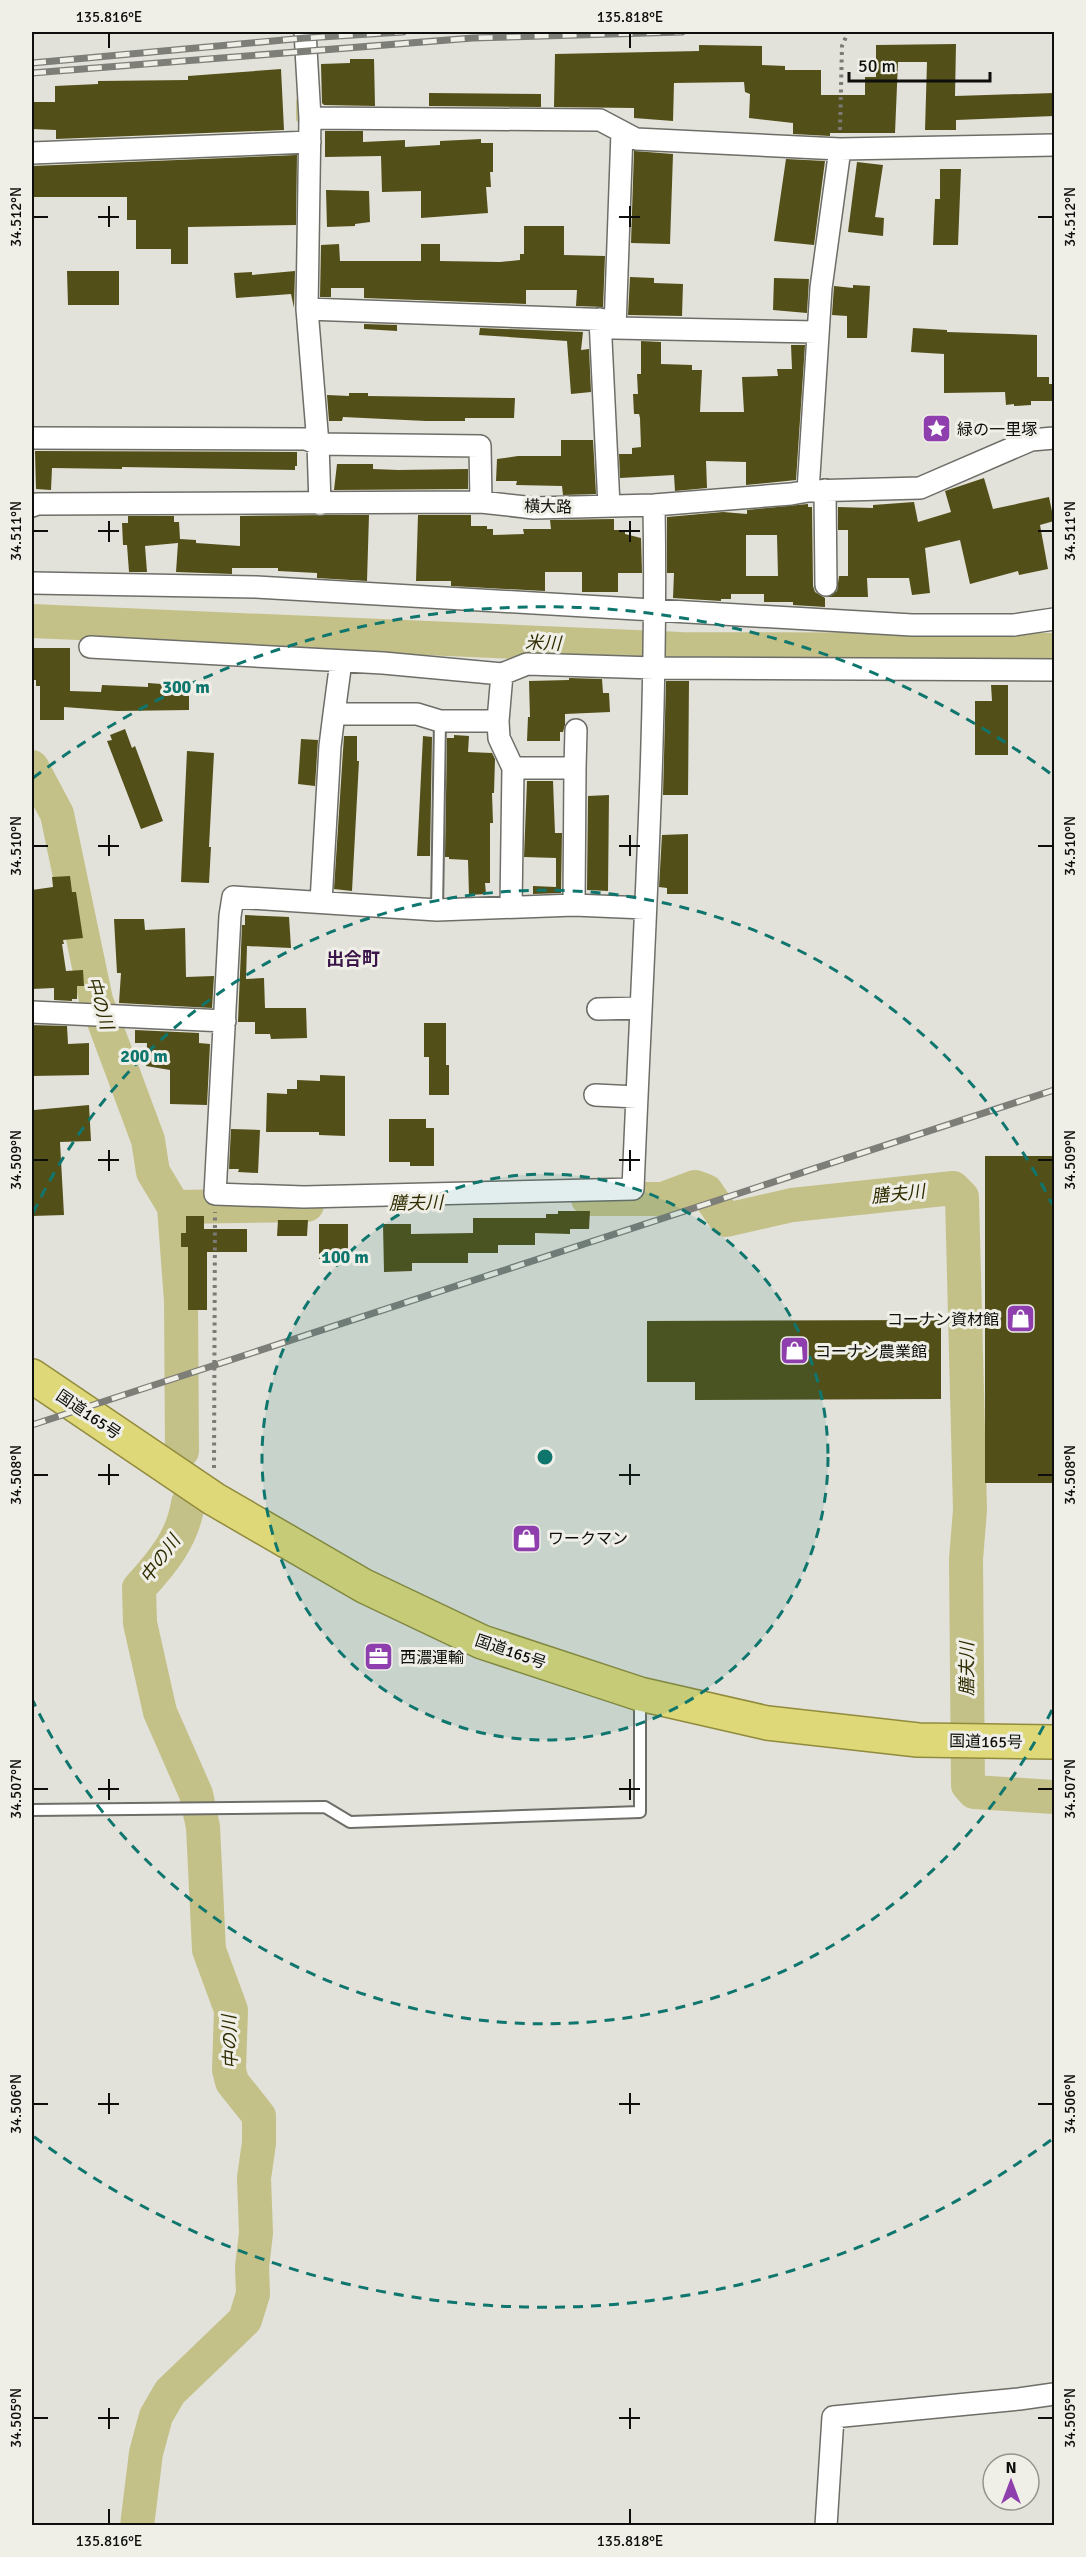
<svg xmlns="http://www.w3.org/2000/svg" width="1086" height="2557" font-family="Signika,'Noto Sans JP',sans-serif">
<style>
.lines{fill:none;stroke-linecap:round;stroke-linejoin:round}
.stream{stroke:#c4c188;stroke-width:6}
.river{stroke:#c4c188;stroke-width:34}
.building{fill:#534f18;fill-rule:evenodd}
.service-casing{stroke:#6e6e68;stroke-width:14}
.minor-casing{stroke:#6e6e68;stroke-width:24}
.trunk-casing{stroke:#918b3d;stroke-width:36}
.path{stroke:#7b7a76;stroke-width:4;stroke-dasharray:3 4.5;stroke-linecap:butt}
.service{stroke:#fff;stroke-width:10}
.minor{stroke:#fff;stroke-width:21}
.trunk{stroke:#dfd878;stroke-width:33}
.rail-casing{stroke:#7e7e79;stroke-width:7}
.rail{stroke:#efefe7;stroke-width:4.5;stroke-dasharray:14;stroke-linecap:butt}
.ticks{fill:none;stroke:#0e0e0c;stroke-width:2}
.ring{fill:none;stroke:#0f766e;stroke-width:3;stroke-dasharray:10 8}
.labels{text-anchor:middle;stroke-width:6;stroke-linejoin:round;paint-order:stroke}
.poi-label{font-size:16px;fill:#0e0e0c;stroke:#efefe7;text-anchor:start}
.street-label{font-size:16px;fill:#0e0e0c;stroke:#efefe7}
.water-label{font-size:18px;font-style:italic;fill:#302c00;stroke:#efefe7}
.neighbourhood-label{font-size:18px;font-weight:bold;fill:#3b154a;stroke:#efefe7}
.centre{fill:#0f766e;stroke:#efefe7;stroke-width:3}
.ring-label{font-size:18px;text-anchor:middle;font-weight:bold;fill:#0f766e;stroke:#efefe7;stroke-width:6;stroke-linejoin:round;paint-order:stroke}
.neatline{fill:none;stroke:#0e0e0c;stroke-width:2}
.ticks-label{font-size:15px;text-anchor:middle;fill:#0e0e0c}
</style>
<rect width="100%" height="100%" fill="#e2e1da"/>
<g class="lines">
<path class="stream" d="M 299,101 L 299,119"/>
<path class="river" d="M 32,621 L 681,649 L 1054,650
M 32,767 L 57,814 L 96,1000 L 148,1140 L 153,1172 L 174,1207 L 181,1301 L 182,1451
M 588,1199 L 663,1199 L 695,1187 L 706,1191 L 726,1220 L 792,1205 L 953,1188 L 962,1197 L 970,1510 L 966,1559 L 968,1785 L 974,1792 L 1054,1797
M 174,1207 L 307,1205
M 137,2526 L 146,2453 L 156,2416 L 170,2392 L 245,2320 L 253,2294 L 252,2267 L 256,2233 L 254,2178 L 259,2143 L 259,2116 L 232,2082 L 229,2070 L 231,2010 L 209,1950 L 203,1827 L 196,1794 L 160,1712 L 140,1623 L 139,1588 C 162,1563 183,1538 188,1503"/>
</g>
<path class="building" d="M 956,44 L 955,96 L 1054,93 L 1054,116 L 956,120 L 956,130 L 925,130 L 927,62 L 898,62 L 895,133 L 830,133 L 830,136 L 793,134 L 793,123 L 749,118 L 750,94 L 745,92 L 744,82 L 674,83 L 673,121 L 634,118 L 634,108 L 554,107 L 555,54 L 699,51 L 699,45 L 762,46 L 762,65 L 785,66 L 785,70 L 821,70 L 821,95 L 865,95 L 865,77 L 876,77 L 876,45 Z
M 350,59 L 374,59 L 375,106 L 324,105 L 322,103 L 321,64 L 350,63 Z
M 281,69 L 284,130 L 56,139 L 56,130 L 32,129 L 32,102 L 55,102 L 55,86 L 98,84 L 98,81 L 188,80 L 188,76 Z
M 429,93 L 541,94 L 541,107 L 429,106 Z
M 325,131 L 363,131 L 363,142 L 405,140 L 405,147 L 440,145 L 440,141 L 481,139 L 481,143 L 493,143 L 493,172 L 490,172 L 491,187 L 486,187 L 488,213 L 421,218 L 421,191 L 382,192 L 381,156 L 325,157 Z
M 634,151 L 673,154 L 670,244 L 631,243 Z
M 297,155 L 296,225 L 188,227 L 188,264 L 171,264 L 171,249 L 136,249 L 136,220 L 127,220 L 127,197 L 32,197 L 32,166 Z
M 786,159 L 825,161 L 814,245 L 774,241 Z
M 857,162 L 883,165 L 875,217 L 884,218 L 883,236 L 848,232 Z
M 940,169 L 961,169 L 958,245 L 933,245 L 935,199 L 940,199 Z
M 326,190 L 369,191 L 370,222 L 355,224 L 355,226 L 327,227 Z
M 524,226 L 564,226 L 564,255 L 605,256 L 603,307 L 576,306 L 577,290 L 526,290 L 526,304 L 364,298 L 364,288 L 331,288 L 331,297 L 320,297 L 321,245 L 339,244 L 340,261 L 421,261 L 421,244 L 440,244 L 440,261 L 500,262 L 520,260 L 520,254 L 524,254 Z
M 67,271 L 119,271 L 119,305 L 68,305 Z
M 295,271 L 294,308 L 291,294 L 236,298 L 234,273 L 252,272 L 252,275 Z
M 630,277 L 654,278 L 654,283 L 683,284 L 682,316 L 628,315 Z
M 774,278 L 809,279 L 807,313 L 773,310 Z
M 853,285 L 870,286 L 867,338 L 847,338 L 847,316 L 832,315 L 834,286 L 853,288 Z
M 364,324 L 397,325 L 397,331 L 364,329 Z
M 480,328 L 583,332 L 581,350 L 589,349 L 591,392 L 571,394 L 567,341 L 479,335 Z
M 913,328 L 947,330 L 947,332 L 1037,335 L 1037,377 L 1049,377 L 1049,384 L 1054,384 L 1054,401 L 1031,401 L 1031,405 L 1014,406 L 1014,404 L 1006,405 L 1005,392 L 944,393 L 944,354 L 911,352 Z
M 641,341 L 661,342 L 661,364 L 692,365 L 692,370 L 702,370 L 700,412 L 744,412 L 742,377 L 778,376 L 777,369 L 792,369 L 791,345 L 805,345 L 796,480 L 746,485 L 746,462 L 706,461 L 707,488 L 675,491 L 674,475 L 620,478 L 619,454 L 632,454 L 632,448 L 641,447 L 640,418 L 639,414 L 634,414 L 633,394 L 638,394 L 637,374 L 641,374 Z
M 349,393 L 368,393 L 368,396 L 515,398 L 514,418 L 465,418 L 465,421 L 426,421 L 343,417 L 342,421 L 329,421 L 327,395 L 349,396 Z
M 561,440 L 593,440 L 596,494 L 563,495 L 562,486 L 516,485 L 517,481 L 496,481 L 497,459 L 518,456 L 561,456 Z
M 35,451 L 297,452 L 297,466 L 295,466 L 295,470 L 122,467 L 122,469 L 52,468 L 51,490 L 36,489 Z
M 337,464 L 373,464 L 373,469 L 398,470 L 468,469 L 468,489 L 334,490 Z
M 984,478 L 993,509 L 1049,497 L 1054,521 L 1040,525 L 1048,569 L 1019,575 L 1018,571 L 970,584 L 960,540 L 925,548 L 930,593 L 912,595 L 909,578 L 867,578 L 868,597 L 827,597 L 837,591 L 839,576 L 848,576 L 848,530 L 838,530 L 838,507 L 873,508 L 873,505 L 914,502 L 918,522 L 951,512 L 945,491 Z
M 808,504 L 808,507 L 812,507 L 813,586 L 815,592 L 825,598 L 825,607 L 793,605 L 793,602 L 764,602 L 764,594 L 731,594 L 731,599 L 721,599 L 721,601 L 673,598 L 674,573 L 667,573 L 667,517 L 723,512 L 747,514 L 747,510 ZM 746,535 L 777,535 L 778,576 L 746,576 Z
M 325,515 L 369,515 L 367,581 L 317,578 L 317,573 L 278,571 L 278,568 L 232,568 L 232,574 L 176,572 L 178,543 L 145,546 L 147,572 L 129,572 L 127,545 L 123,545 L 122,523 L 128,523 L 128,516 L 174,516 L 174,522 L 179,522 L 180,539 L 196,540 L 196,543 L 240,546 L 240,516 Z
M 418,515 L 471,515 L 471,526 L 487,526 L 487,529 L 493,529 L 493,535 L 524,534 L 523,529 L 551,529 L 550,520 L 614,519 L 614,530 L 625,530 L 625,534 L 641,538 L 642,573 L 618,573 L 618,592 L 582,592 L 582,572 L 545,572 L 545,591 L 451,586 L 451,581 L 416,581 Z
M 32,648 L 70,648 L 70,691 L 101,692 L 102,685 L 148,687 L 148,683 L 189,686 L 189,710 L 118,711 L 64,707 L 64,720 L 40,720 L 40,686 L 36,686 L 36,680 L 33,680 Z
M 569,678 L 602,679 L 603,693 L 609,693 L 610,712 L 565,714 L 565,725 L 563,732 L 560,732 L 560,741 L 527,741 L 528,717 L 530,717 L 529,681 L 569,680 Z
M 666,681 L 689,681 L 688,795 L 663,795 Z
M 991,685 L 1008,685 L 1008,755 L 975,755 L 975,701 L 992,701 Z
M 125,729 L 132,748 L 135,746 L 163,821 L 141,829 L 107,741 L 112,740 L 110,735 Z
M 454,735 L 469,736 L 468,752 L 492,753 L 495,759 L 494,793 L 492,793 L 493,823 L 490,823 L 490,883 L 485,883 L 486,894 L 469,895 L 468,860 L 449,859 L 449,857 L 445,857 L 447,738 L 454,738 Z
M 344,736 L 357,736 L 357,761 L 359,761 L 352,891 L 334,889 Z
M 423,736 L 432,737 L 430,856 L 417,856 Z
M 301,739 L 318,740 L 315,786 L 298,784 Z
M 187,751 L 214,753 L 209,847 L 211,847 L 209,883 L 181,882 Z
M 527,781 L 553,781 L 555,833 L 562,833 L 561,893 L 533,894 L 533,886 L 556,887 L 556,858 L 524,857 Z
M 609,795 L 608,891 L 587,890 L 588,796 Z
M 688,834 L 688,894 L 667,894 L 667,888 L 659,887 L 662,835 Z
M 70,876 L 72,892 L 76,892 L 83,938 L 63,940 L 64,944 L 62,944 L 66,971 L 83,970 L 84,986 L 77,986 L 77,999 L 72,999 L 72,1001 L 54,1000 L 54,988 L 32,989 L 32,890 L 53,887 L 52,877 Z
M 245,915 L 289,917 L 291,948 L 247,946 L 246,979 L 264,978 L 265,1008 L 306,1008 L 307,1038 L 271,1039 L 270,1034 L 255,1034 L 255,1022 L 238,1022 L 242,925 L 245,925 Z
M 114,919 L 144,919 L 145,930 L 185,928 L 186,977 L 214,976 L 212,1008 L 119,1003 L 121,973 L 117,973 Z
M 424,1023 L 446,1023 L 446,1065 L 449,1065 L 449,1095 L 429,1095 L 429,1057 L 424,1057 Z
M 32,1025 L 67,1026 L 68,1044 L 89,1043 L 89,1075 L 32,1076 Z
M 135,1030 L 199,1033 L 199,1043 L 210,1044 L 207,1105 L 170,1104 L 170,1070 L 146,1066 L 147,1043 L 135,1043 Z
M 320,1075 L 345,1076 L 345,1136 L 319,1135 L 319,1132 L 266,1132 L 267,1093 L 287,1094 L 287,1089 L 297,1089 L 297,1080 L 320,1081 Z
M 89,1105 L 91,1141 L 60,1142 L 64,1215 L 32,1216 L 34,1110 Z
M 389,1119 L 426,1119 L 426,1128 L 434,1128 L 434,1166 L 410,1166 L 410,1162 L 389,1162 Z
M 231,1129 L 260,1130 L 258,1173 L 238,1172 L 239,1169 L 229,1169 Z
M 985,1156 L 1054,1156 L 1054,1483 L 985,1483 Z
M 558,1211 L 590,1211 L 589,1229 L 570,1229 L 570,1234 L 535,1233 L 535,1245 L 498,1245 L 498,1253 L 468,1253 L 468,1263 L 412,1263 L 412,1271 L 384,1272 L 383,1224 L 411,1224 L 411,1234 L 473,1233 L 473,1218 L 546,1218 L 546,1214 L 558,1214 Z
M 186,1216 L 204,1216 L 204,1229 L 247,1229 L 247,1252 L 207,1252 L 207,1310 L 188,1310 L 188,1247 L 181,1247 L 181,1233 L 186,1233 Z
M 278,1220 L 308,1220 L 307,1236 L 277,1236 Z
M 319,1224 L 348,1224 L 348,1259 L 319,1259 Z
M 941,1320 L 941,1399 L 695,1400 L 695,1382 L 647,1382 L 647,1321 Z"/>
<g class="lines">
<defs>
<path id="service" d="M 437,910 L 440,721
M 32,1810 L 325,1807 L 350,1822 L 640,1812 L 640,1697"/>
<path id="minor" d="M 305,32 L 310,118 L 307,309 L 318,444 L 320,504
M 310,118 L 600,120 L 636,139 L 840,149 L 1054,145
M 622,132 L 615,328 L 818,332
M 32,153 L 310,142
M 307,309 L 615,320
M 600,319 L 609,506
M 32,438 L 306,439 L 318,444 L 480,446 L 481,502
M 825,490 L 826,585
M 808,491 L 821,288 L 840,149
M 32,506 L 37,504 L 481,502 L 534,508 L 654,505 L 791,494 L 808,491 L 920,488 L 1031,440 L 1054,438
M 32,583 L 256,587 L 912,625 L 1014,625 L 1054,619
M 90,647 L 383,663 L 502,674 L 527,664 L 654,668 L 1054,670
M 341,661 L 334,714 L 417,714 L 440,721 L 498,721 L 502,674
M 498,721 L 499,738 L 513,768 L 511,907
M 513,768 L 575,768 L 574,905
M 575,768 L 576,730
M 321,902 L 330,746 L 334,714
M 645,908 L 574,905 L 437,910 L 233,897 L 230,916 L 215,1194 L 304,1197 L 633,1189 C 642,961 658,733 654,505
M 598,1009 L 641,1008
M 32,1012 L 225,1021
M 595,1095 L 637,1097
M 826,2526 L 833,2417 L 1019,2399 L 1054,2394"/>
<path id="trunk" d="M 32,1376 L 214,1499 L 364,1586 L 482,1642 L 640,1694 L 767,1723 L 918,1740 L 1054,1742"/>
</defs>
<use href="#service" class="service-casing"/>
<use href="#minor" class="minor-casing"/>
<use href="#trunk" class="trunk-casing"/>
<path class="path" d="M 840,130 L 842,46 L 846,37
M 214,1468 L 215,1212"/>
<use href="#service" class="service"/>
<use href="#minor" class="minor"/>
<use href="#trunk" class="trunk"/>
<defs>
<path id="rail" d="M 32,63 L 305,38 L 403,32
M 32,73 L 473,38 L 682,32
M 32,1425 L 1054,1090"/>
</defs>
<use href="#rail" class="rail-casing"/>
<use href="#rail" class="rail"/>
</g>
<path class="ticks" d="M 109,33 L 109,48M 630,33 L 630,48M 109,206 L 109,227M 630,206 L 630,227M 33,217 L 48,217M 98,217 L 119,217M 619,217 L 640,217M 1038,217 L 1053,217M 109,521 L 109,542M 630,521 L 630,542M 33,531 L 48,531M 98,531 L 119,531M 619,531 L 640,531M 1038,531 L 1053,531M 109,835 L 109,856M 630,835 L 630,856M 33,846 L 48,846M 98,846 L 119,846M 619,846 L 640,846M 1038,846 L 1053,846M 109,1150 L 109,1171M 630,1150 L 630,1171M 33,1160 L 48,1160M 98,1160 L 119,1160M 619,1160 L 640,1160M 1038,1160 L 1053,1160M 109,1464 L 109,1485M 630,1464 L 630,1485M 33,1475 L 48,1475M 98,1475 L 119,1475M 619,1475 L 640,1475M 1038,1475 L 1053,1475M 109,1779 L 109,1800M 630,1779 L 630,1800M 33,1789 L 48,1789M 98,1789 L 119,1789M 619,1789 L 640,1789M 1038,1789 L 1053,1789M 109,2093 L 109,2114M 630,2093 L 630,2114M 33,2104 L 48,2104M 98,2104 L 119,2104M 619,2104 L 640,2104M 1038,2104 L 1053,2104M 109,2408 L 109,2429M 630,2408 L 630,2429M 33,2418 L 48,2418M 98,2418 L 119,2418M 619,2418 L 640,2418M 1038,2418 L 1053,2418M 109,2509 L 109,2524M 630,2509 L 630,2524"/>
<circle cx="545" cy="1457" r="283" fill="#0f766e" fill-opacity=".12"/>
<g class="ring">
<circle cx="545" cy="1457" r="283"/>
<path d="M1052 1710A567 567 0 0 1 33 1701M33 1213A567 567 0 0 1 1052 1204"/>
<path d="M1051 2140A850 850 0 0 1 33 2136M33 778A850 850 0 0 1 1051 774"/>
</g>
<defs>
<symbol id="sight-square" viewBox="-11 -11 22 22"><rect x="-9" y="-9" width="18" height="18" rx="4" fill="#8f3eae" stroke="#efefe7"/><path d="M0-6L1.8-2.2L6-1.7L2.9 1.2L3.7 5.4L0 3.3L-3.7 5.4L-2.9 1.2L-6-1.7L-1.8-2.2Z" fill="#fff"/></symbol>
<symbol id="shop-square" viewBox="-11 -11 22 22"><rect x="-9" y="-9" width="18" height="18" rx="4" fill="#8f3eae" stroke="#efefe7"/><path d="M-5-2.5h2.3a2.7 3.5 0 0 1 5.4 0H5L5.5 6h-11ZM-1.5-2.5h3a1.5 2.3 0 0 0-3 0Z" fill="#fff"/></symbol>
<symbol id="office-square" viewBox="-11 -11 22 22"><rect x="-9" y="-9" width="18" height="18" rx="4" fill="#8f3eae" stroke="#efefe7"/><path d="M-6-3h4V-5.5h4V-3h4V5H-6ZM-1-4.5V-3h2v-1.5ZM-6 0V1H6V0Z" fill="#fff"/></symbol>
</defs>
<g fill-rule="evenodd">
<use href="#sight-square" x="920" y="412" width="33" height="33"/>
<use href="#shop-square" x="1004" y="1302" width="33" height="33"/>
<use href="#shop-square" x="778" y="1334" width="33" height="33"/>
<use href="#shop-square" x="510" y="1522" width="33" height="33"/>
<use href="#office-square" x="362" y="1640" width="33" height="33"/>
</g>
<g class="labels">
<g class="poi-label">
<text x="957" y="435">緑の一里塚</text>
<text x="999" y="1325" text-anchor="end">コーナン資材館</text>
<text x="815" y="1357">コーナン農業館</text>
<text x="548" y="1544">ワークマン</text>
<text x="400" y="1663">西濃運輸</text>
</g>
<g class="street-label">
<text transform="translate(548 506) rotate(1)" y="6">横大路</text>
<text transform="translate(89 1414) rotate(34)" y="6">国道165号</text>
<text transform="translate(511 1651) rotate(19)" y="6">国道165号</text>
<text transform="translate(986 1741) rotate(1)" y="6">国道165号</text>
</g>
<g class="water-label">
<text transform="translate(543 643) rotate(2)" y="6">米川</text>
<text transform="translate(100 1003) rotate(74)" y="6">中の川</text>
<text transform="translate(898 1194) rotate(-6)" y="6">膳夫川</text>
<text transform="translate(416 1203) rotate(-1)" y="6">膳夫川</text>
<text transform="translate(160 1559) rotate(-54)" y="6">中の川</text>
<text transform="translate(967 1669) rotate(-90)" y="6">膳夫川</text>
<text transform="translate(230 2042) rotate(-92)" y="6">中の川</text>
</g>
<g class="neighbourhood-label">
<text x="353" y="965">出合町</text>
</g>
</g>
<circle cx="545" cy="1457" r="9" class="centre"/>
<g class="ring-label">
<text x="186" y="693">300 m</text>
<text x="144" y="1062">200 m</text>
<text x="345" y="1263">100 m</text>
</g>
<rect width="1086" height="2557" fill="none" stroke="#efefe7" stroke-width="66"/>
<g transform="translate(1011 2482)"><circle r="28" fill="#efefe7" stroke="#95958f" stroke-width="1.5"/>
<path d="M0-4.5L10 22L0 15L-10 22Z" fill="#8f3eae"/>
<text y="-9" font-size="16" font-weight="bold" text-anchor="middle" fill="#0e0e0c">N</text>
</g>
<path d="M849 72v9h141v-9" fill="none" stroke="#0e0e0c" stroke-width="3"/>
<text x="858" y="72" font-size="18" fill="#0e0e0c" stroke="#efefe7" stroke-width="4.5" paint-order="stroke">50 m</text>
<rect x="33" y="33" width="1020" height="2491" class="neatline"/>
<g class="ticks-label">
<text x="109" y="22">135.816°E</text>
<text x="630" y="22">135.818°E</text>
<text transform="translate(16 217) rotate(-90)" y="5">34.512°N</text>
<text transform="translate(1070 217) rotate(-90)" y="5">34.512°N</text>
<text transform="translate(16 531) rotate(-90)" y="5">34.511°N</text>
<text transform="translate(1070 531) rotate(-90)" y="5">34.511°N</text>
<text transform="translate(16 846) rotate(-90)" y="5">34.510°N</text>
<text transform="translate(1070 846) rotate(-90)" y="5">34.510°N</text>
<text transform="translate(16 1160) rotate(-90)" y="5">34.509°N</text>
<text transform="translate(1070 1160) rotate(-90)" y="5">34.509°N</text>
<text transform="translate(16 1475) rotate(-90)" y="5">34.508°N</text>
<text transform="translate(1070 1475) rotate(-90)" y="5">34.508°N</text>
<text transform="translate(16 1789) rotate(-90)" y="5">34.507°N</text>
<text transform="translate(1070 1789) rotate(-90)" y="5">34.507°N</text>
<text transform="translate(16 2104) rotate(-90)" y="5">34.506°N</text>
<text transform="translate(1070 2104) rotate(-90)" y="5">34.506°N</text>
<text transform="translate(16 2418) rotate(-90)" y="5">34.505°N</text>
<text transform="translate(1070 2418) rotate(-90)" y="5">34.505°N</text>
<text x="109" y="2546">135.816°E</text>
<text x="630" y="2546">135.818°E</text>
</g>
</svg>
